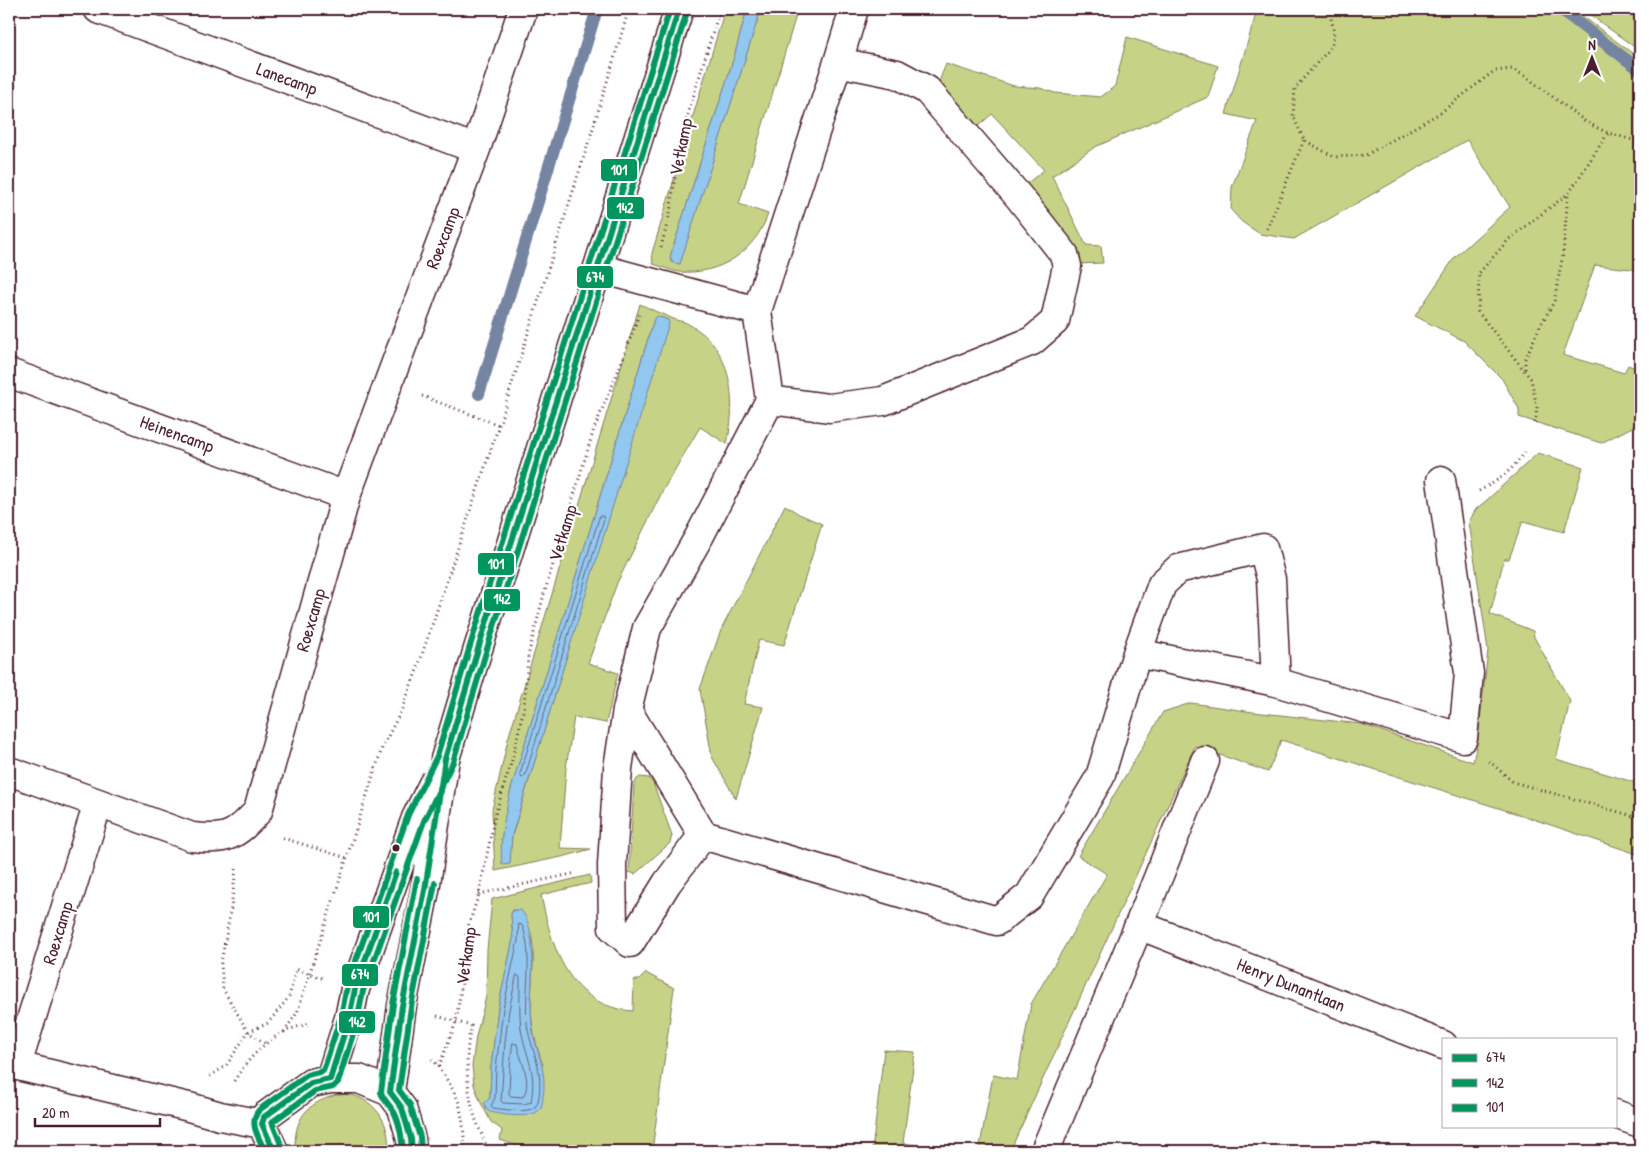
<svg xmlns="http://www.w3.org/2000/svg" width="1649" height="1160" font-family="'Patrick Hand',sans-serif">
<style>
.green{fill:#c6d387;stroke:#887959;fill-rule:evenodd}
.water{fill:#92c8f0;stroke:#7584a1}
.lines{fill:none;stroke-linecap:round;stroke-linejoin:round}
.shore{stroke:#67637a;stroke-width:1}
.stream{stroke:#7584a1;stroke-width:12}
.minor-casing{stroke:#4a1f2b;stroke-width:31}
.path{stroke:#4a1f2b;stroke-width:3;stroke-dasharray:1 4;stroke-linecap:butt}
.minor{stroke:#fff;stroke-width:28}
.bus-1-casing{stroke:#fff;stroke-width:10}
.bus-2-casing{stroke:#fff;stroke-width:10}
.bus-3-casing{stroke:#fff;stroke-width:10}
.bus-1{stroke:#00965e;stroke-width:6}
.bus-2{stroke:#00965e;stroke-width:6}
.bus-3{stroke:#00965e;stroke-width:6}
.bus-dot{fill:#4a1f2b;stroke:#fff;stroke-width:2}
.labels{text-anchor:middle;stroke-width:4.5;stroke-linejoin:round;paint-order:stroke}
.street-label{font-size:18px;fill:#4a1f2b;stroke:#fff}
.line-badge{stroke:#fff;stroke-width:2}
.badge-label{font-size:14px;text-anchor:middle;font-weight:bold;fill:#fff}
</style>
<rect width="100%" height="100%" fill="#fff"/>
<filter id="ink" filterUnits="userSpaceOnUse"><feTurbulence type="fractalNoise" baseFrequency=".02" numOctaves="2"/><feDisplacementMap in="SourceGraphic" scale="10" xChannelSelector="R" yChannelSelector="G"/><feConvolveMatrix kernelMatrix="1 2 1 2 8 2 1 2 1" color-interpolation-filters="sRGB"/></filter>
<g filter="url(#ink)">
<path class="green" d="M 725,9 L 747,9 L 734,57 L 670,257 L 671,262 L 680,263 L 761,9 L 798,9 L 739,204 L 768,214 C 755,252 720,275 679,272 C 671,271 661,266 653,264 L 652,253 Z
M 1246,9 L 1573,9 L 1640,59 L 1640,270 L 1595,265 L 1563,355 L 1624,373 L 1628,365 L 1640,370 L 1640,423 L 1601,443 L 1519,417 L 1519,409 L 1502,379 L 1464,341 L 1415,316 L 1455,257 L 1510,207 L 1467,140 L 1294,239 L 1260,234 L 1242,222 L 1231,210 L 1232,187 L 1257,121 L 1226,114 L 1256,14 Z
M 1582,9 L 1640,9 L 1640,51 Z
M 1127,37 L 1218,66 L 1208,97 L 1095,147 L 1052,176 L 1086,245 L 1101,246 L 1103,263 L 1075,264 L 1025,185 L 1044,170 L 992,114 L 977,127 L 938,84 L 946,64 L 1014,86 L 1040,88 L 1055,93 L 1101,97 L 1115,86 Z
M 640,304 C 652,310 664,315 676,320 C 680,321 686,322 690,325 C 733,348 737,401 727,444 L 700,427 L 663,490 L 617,583 L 588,663 L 618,673 L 606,723 L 574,717 L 566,768 L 560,848 L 591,849 L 566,856 L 495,871 L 492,810 L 508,739 ZM 657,316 L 668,320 L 668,323 L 512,836 L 511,847 L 501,840 L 511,789 L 654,319 Z
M 1538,453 L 1583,467 L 1564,532 L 1523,521 L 1509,559 L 1504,559 L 1490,614 L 1533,631 L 1534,637 L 1570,701 L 1556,759 L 1640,784 L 1640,855 L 1521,815 L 1281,740 L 1268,772 L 1195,746 L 1010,1151 L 979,1151 L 993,1075 L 1017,1080 L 1031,1004 L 1107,874 L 1078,856 L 1163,712 L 1191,703 L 1253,712 L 1361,724 L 1473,762 L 1478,739 L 1488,650 L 1469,522 L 1476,509 L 1487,500 Z
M 785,505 L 799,514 L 822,524 L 784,645 L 759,640 L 744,704 L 763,707 L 736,799 L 712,757 L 700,689 L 721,630 Z
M 640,777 L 649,778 L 653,783 L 672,835 L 670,843 L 635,874 L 629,872 L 634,785 L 637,779 Z
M 590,875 L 591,883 L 541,895 C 552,949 569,1006 633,1011 L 634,980 L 639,980 L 646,973 L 674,988 L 652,1151 L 532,1151 L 500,1140 L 502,1130 L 491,1122 L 481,1103 L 474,1085 L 472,1066 L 476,1036 L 486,997 L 487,950 L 492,899 ZM 513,910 L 516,910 C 521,917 529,926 531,934 C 536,953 531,983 531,1004 C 531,1026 536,1045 543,1065 L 488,1101 L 490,1098 L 491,1067 L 498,1008 L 513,939 L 511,914 Z
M 884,1050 L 915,1052 L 903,1143 L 935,1148 L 936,1151 L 872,1151 Z
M 336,1095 C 341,1095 347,1094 352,1095 C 378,1102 391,1126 388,1151 L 295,1151 C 294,1119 305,1104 336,1095 Z"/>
<path class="water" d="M 747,9 L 761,9 L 680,264 L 673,263 L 670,257 L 734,57 Z
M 657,316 L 668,320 L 669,323 L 512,835 L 510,864 L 504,865 L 502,864 C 499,838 505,815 511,789 L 654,319 Z
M 513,910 L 521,910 C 538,929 531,979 531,1003 C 531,1018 532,1034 537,1048 C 542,1065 546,1079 543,1097 C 543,1100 542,1105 541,1108 C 534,1120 502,1115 490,1112 L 487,1110 L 484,1103 L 490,1098 L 491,1067 L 498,1008 L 513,939 L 511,914 Z"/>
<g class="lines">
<path class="shore" d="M 600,516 L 603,516 L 604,519 L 525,776 L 522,778 L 520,775 Z
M 519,924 L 522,925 C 534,954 524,993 527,1024 C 529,1041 537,1057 539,1073 C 540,1080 541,1101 535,1107 C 527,1114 503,1109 493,1108 L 491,1106 L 495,1098 L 496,1068 L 503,1009 L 518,940 Z
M 517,975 L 520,977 C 520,994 519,1012 521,1029 C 526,1057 537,1071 531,1102 L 524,1104 L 503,1103 L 501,1101 L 505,1042 L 509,1010 Z
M 513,1043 L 517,1044 C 520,1060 533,1081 523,1097 L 511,1096 L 509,1094 L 510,1068 Z"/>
<path class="stream" d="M 1560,9 L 1640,70
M 479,394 L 597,9"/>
<defs>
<path id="minor" d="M 98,9 L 476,149
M 598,268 L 757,311
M 9,373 L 346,496
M 770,400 L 829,408 L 883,401 L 1032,341 L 1055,321 L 1067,266 L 1064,254 L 1019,197 L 927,90 L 897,74 L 838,62
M 1276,682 L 1463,738 L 1469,673 L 1441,480
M 627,710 L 703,835 L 997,921 L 1029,896 L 1100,777 L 1137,653 L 1162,584 L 1178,569 L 1263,548 L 1271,579 L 1276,682 L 1137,653
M 9,771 L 98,803
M 703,835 L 667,883 L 630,943 L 613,928 L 612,865 L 618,768 L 627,710 L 647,628 L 700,535 L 770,400 L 757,311 L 838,62 L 854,9
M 1139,925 L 1205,761
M 9,1064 L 189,1107 L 220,1116 L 262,1124
M 17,1065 L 98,803 L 192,837 C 227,841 235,836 258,811 L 346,496 L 476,149 L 523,9
M 330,1079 L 349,1018 L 355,989 L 416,818 L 433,784
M 390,1092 L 402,1006 L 425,890 L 445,759 L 478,649 L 679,9
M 1615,1114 L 1640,1123
M 274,1151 L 262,1124 L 264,1117 L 311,1083 L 330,1079 L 359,1079 L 390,1092 L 402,1108 L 411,1139 L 412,1151
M 1045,1151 L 1139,925 L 1443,1045"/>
</defs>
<use href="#minor" class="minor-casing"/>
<path class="path" d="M 1329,9 L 1334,32 L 1332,46 L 1295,88 L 1293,116 L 1304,140 L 1334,157 L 1366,155 L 1440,113 L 1494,71 L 1512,69 L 1525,76 L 1586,122 L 1608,133 L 1640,142
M 1267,229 L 1304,140
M 661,247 L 670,213 L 680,140 L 720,9
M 1525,369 L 1525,359 L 1540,326 L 1554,302 L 1563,254 L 1568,194
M 422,396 L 499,425
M 1535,423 L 1537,407 L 1531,379 L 1478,312 L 1479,273 L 1509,239 L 1569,193 L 1608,133
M 1479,491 C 1501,479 1511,471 1526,451
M 1489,761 L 1513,782 L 1640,818
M 283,838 L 347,858
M 236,869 L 231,908 L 221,963 L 223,989 L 248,1032 L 266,1044
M 479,894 L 576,873
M 437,1016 L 471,1026 C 465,1053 466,1084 473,1111 C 477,1125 484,1138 488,1151
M 284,1032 L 297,1013 L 382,748 L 402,709 L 418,667 L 499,425 L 593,128 L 629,9
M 432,1059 C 440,1068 455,1091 459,1103 C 462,1116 466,1139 463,1151
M 439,1066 L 456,1022 L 464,968 L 466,933 L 479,894 L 495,815 L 512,760 L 524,707 L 528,656 L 544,594 L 594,429 L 617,374 L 639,315
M 210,1076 L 226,1066 L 248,1032 L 268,1023 L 289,997 L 296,969 L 322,978
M 234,1081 C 246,1062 262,1043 284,1032 C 292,1028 301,1026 310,1023"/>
<use href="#minor" class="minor"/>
<defs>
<path id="bus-1" d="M 330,1079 L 349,1018 L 355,989 L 396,872
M 390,1092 L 402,1006 L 425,890 L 445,759 L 478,649 L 679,9
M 390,1092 L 402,1108 L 411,1139 L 412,1151
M 274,1151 L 262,1124 L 264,1117 L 311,1083 L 330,1079"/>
<path id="bus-2" d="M 282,1147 L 272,1122 L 315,1091 L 333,1087 L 338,1082 L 357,1021 L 363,991 L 424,821 L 453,762 L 486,652 L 687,12
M 421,1150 L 420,1137 L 410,1105 L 399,1090 L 411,1007 L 435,883"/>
<path id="bus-3" d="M 265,1151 C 259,1138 248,1123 259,1110 L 307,1075 L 323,1071 L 341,1016 L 347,986 L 408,815 L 437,756 L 470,646 L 670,9
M 403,1151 C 402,1139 400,1123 394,1112 C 390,1105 383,1100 381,1092 L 393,1004 L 417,879"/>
</defs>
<use href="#bus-1" class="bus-1-casing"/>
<use href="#bus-2" class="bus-2-casing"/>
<use href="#bus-3" class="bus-3-casing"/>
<use href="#bus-1" class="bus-1"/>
<use href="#bus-2" class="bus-2"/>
<use href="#bus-3" class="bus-3"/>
</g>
</g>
<circle class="bus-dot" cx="396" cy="848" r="4.5"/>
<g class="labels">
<g class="street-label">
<text transform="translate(287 79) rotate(20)" y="6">Lanecamp</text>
<text transform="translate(681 147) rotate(-79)" y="6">Vetkamp</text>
<text transform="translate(443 238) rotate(-69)" y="6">Roexcamp</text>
<text transform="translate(177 434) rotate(20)" y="6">Heinencamp</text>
<text transform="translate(563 533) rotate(-73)" y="6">Vetkamp</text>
<text transform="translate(311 620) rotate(-74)" y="6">Roexcamp</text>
<text transform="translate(58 933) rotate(-73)" y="6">Roexcamp</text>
<text transform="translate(466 956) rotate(-82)" y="6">Vetkamp</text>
<text transform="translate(1291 985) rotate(22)" y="6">Henry Dunantlaan</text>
</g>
</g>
<g class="line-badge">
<rect x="600" y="158" width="38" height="24" rx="5" fill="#00965e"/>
<rect x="606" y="196" width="39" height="24" rx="5" fill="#00965e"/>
<rect x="576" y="265" width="38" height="24" rx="5" fill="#00965e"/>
<rect x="477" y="552" width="38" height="24" rx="5" fill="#00965e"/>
<rect x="483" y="588" width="38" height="24" rx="5" fill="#00965e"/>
<rect x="352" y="905" width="38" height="24" rx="5" fill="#00965e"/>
<rect x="341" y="963" width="38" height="24" rx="5" fill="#00965e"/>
<rect x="338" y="1010" width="38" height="24" rx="5" fill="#00965e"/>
</g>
<g class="badge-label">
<text x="619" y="175">101</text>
<text x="625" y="213">142</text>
<text x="595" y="282">674</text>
<text x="496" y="569">101</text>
<text x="502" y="604">142</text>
<text x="371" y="922">101</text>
<text x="360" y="979">674</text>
<text x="357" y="1027">142</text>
</g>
<rect width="1649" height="1160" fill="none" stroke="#fff" stroke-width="30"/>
<rect x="15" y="15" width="1619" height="1130" fill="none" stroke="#4a1f2b" stroke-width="2" filter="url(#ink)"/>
<rect x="1442" y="1038" width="175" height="90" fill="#ffffff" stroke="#b7a5aa"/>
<rect x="1452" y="1054" width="25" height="8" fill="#00965e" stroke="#b7a5aa"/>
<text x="1486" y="1062" font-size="15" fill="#4a1f2b">674</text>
<rect x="1452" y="1079" width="25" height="8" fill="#00965e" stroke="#b7a5aa"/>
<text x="1486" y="1088" font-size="15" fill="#4a1f2b">142</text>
<rect x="1452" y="1104" width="25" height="8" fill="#00965e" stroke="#b7a5aa"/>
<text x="1486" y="1112" font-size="15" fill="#4a1f2b">101</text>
<g transform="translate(1592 58)" stroke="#ffffff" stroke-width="4" paint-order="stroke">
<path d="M0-4L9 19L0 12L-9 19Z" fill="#4a1f2b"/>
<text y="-8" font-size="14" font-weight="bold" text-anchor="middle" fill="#4a1f2b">N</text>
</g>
<path d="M35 1118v8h125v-8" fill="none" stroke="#4a1f2b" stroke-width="2.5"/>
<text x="42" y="1118" font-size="15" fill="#4a1f2b" stroke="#ffffff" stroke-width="4" paint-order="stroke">20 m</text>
</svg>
